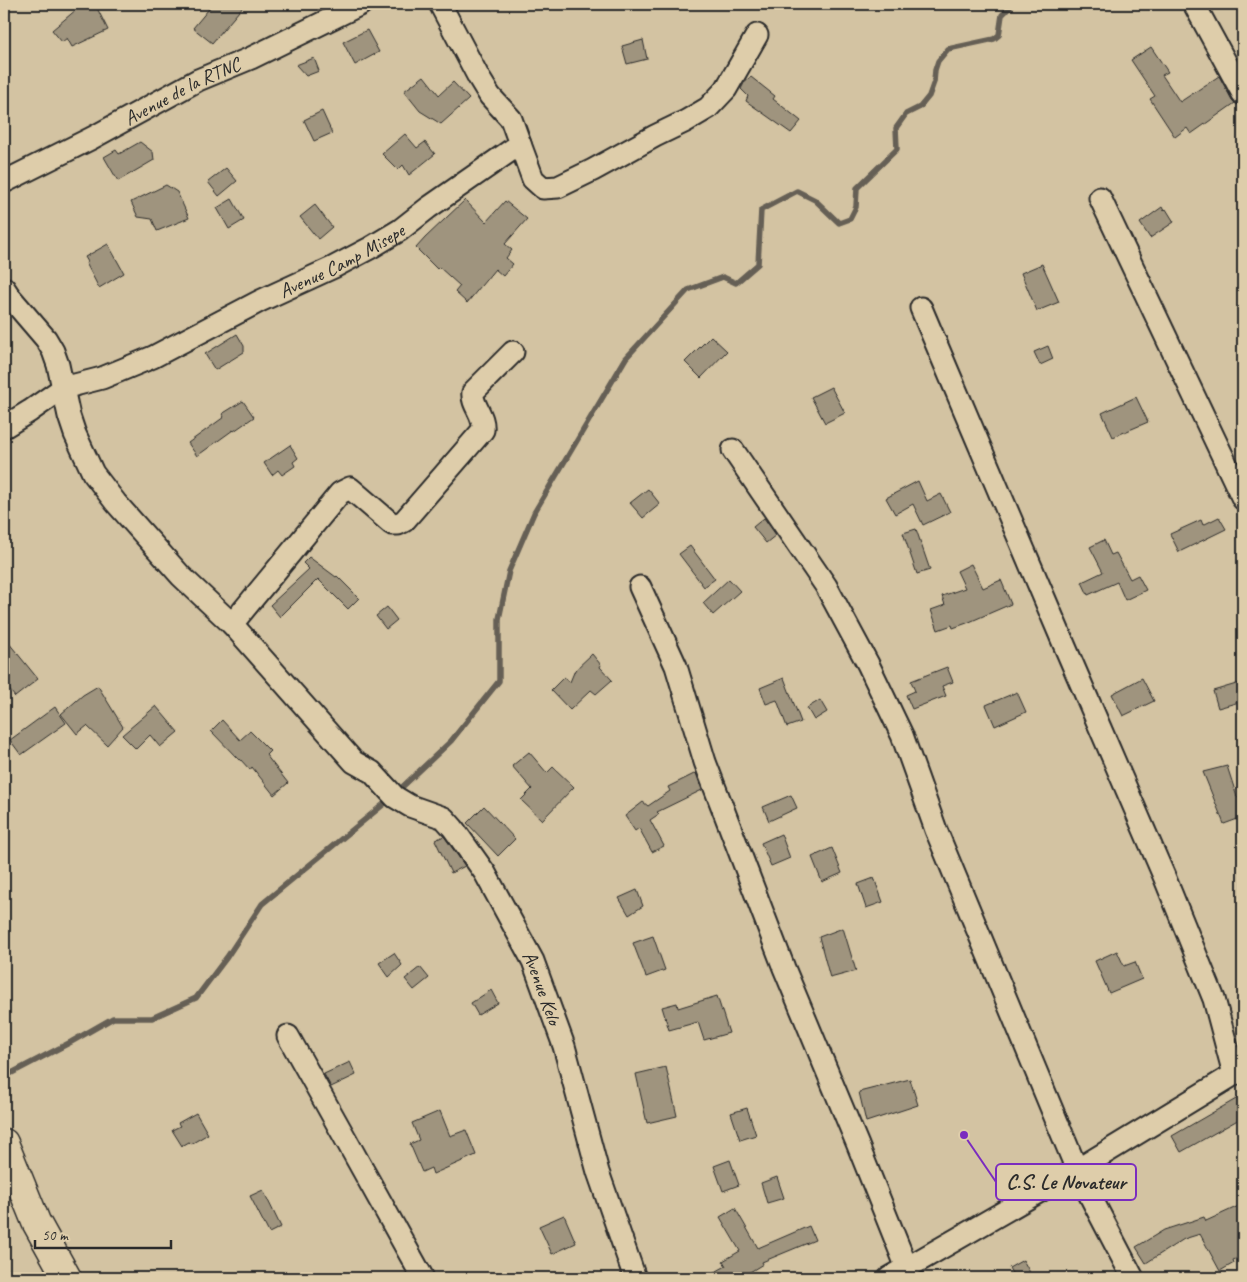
<svg xmlns="http://www.w3.org/2000/svg" width="1247" height="1282" font-family="Caveat,sans-serif">
<style>
.lines{fill:none;stroke-linecap:round;stroke-linejoin:round}
.stream{stroke:#655f54;stroke-width:5.5}
.building{fill:#9f947e;stroke:#2b2b2b}
.street-casing{stroke:#2b2b2b;stroke-width:25}
.secondary-casing{stroke:#2b2b2b;stroke-width:31}
.street{stroke:#decdaa;stroke-width:21}
.secondary{stroke:#decdaa;stroke-width:28}
.labels{text-anchor:middle;stroke-width:4;stroke-linejoin:round;paint-order:stroke}
.street-label{font-size:20px;fill:#2b2b2b;stroke:#decdaa}
.leader{fill:none;stroke:#7b2cbf;stroke-width:2}
.callout-dot{fill:#7b2cbf;stroke:#decdaa;stroke-width:2}
.callout{fill:#decdaa;stroke:#7b2cbf;stroke-width:2}
.callout-label{font-size:21px;text-anchor:middle;font-weight:bold;fill:#2b2b2b}
</style>
<rect width="100%" height="100%" fill="#d3c3a2"/>
<filter id="ink" filterUnits="userSpaceOnUse"><feTurbulence type="fractalNoise" baseFrequency=".02" numOctaves="2"/><feDisplacementMap in="SourceGraphic" scale="10" xChannelSelector="R" yChannelSelector="G"/><feConvolveMatrix kernelMatrix="1 2 1 2 8 2 1 2 1" color-interpolation-filters="sRGB"/></filter>
<g filter="url(#ink)">
<g class="lines">
<path class="stream" d="M 398,791 L 451,741 L 499,681 L 499,619 L 509,571 L 534,513 L 626,358 L 688,290 L 723,277 L 736,283 L 758,264 L 761,210 L 797,191 L 815,200 L 839,223 L 850,219 L 856,207 L 857,188 L 897,149 L 896,128 L 906,114 L 920,107 L 929,96 L 934,82 L 935,70 L 938,61 L 948,49 L 994,39 L 999,35 L 1002,15 L 1013,4
M 4,1077 L 71,1042 L 113,1018 L 152,1018 L 196,998 L 227,957 L 262,904 L 390,799"/>
</g>
<path class="building" d="M 74,4 L 95,4 L 108,30 L 72,47 L 67,38 L 62,42 L 52,30 L 77,9 Z
M 213,4 L 245,4 L 212,43 L 193,28 Z
M 367,30 L 379,52 L 355,65 L 343,42 Z
M 643,40 L 647,59 L 627,64 L 622,46 Z
M 1151,47 L 1168,72 L 1162,75 L 1180,102 L 1219,76 L 1232,100 L 1235,103 L 1191,134 L 1187,128 L 1175,137 L 1150,99 L 1155,96 L 1131,60 Z
M 314,58 L 319,71 L 306,76 L 296,65 Z
M 424,76 L 439,95 L 453,82 L 469,99 L 441,124 L 420,111 L 404,91 Z
M 751,77 L 775,96 L 773,99 L 801,121 L 791,133 L 746,101 L 748,96 L 741,89 L 745,81 Z
M 322,111 L 332,133 L 314,141 L 304,120 Z
M 405,134 L 417,148 L 425,142 L 435,154 L 409,175 L 403,165 L 398,170 L 382,154 Z
M 140,142 L 153,152 L 154,160 L 118,181 L 104,157 L 116,150 L 119,154 Z
M 226,168 L 237,181 L 219,196 L 208,182 Z
M 166,185 L 177,192 L 189,218 L 157,231 L 152,219 L 138,217 L 131,202 Z
M 232,199 L 244,220 L 229,229 L 217,208 Z
M 465,200 L 486,222 L 505,201 L 527,219 L 505,244 L 512,250 L 506,258 L 513,264 L 503,276 L 495,269 L 467,303 L 455,292 L 460,286 L 439,267 L 437,269 L 416,248 L 425,238 Z
M 315,205 L 332,227 L 318,239 L 300,217 Z
M 1162,207 L 1164,211 L 1166,209 L 1174,222 L 1150,238 L 1140,223 Z
M 108,244 L 124,273 L 99,288 L 86,263 L 88,262 L 85,257 Z
M 1042,264 L 1059,302 L 1037,311 L 1021,273 Z
M 237,334 L 244,346 L 244,352 L 215,370 L 205,354 Z
M 711,336 L 727,351 L 701,378 L 685,362 Z
M 1048,346 L 1053,359 L 1040,365 L 1034,352 Z
M 831,387 L 845,413 L 825,423 L 811,397 Z
M 1136,397 L 1148,422 L 1113,437 L 1102,413 Z
M 243,401 L 254,417 L 234,431 L 233,430 L 197,456 L 188,443 L 224,417 L 222,414 Z
M 290,445 L 298,458 L 293,462 L 295,466 L 282,475 L 278,470 L 272,475 L 264,463 Z
M 918,481 L 927,501 L 941,494 L 950,512 L 923,525 L 913,504 L 895,514 L 886,498 Z
M 648,489 L 660,504 L 643,518 L 630,503 Z
M 1219,517 L 1226,529 L 1179,552 L 1170,534 L 1201,520 L 1203,525 Z
M 764,518 L 776,535 L 766,543 L 753,527 Z
M 916,529 L 930,570 L 917,574 L 903,533 Z
M 1104,540 L 1111,555 L 1116,553 L 1130,579 L 1138,575 L 1146,590 L 1125,600 L 1117,582 L 1088,595 L 1082,582 L 1103,572 L 1090,547 Z
M 690,546 L 715,579 L 704,587 L 679,554 Z
M 309,557 L 336,577 L 337,576 L 359,598 L 348,609 L 318,579 L 280,617 L 270,605 L 309,569 L 303,563 Z
M 971,564 L 983,588 L 1001,580 L 1011,604 L 967,623 L 953,628 L 952,625 L 938,630 L 931,610 L 945,605 L 942,596 L 965,588 L 957,571 Z
M 729,579 L 740,591 L 713,615 L 703,603 Z
M 387,607 L 397,620 L 386,629 L 376,616 Z
M 4,637 L 38,679 L 15,697 L 4,683 Z
M 592,654 L 601,665 L 600,667 L 612,680 L 596,694 L 591,690 L 570,710 L 551,690 L 564,677 L 570,682 L 575,670 Z
M 947,667 L 953,682 L 942,686 L 946,696 L 912,709 L 906,695 L 915,691 L 911,681 Z
M 784,678 L 801,722 L 787,727 L 777,700 L 766,704 L 760,688 Z
M 1142,678 L 1154,701 L 1123,716 L 1112,694 Z
M 1243,682 L 1243,701 L 1218,708 L 1213,691 Z
M 98,686 L 123,727 L 107,745 L 87,726 L 77,734 L 61,714 L 83,695 Z
M 1017,692 L 1026,712 L 995,726 L 986,705 Z
M 820,700 L 827,712 L 814,720 L 807,708 Z
M 156,706 L 178,732 L 160,747 L 150,735 L 136,749 L 122,735 Z
M 55,707 L 66,723 L 21,755 L 10,740 Z
M 222,720 L 240,740 L 250,731 L 270,751 L 266,755 L 288,783 L 274,795 L 252,767 L 250,770 L 240,759 L 239,760 L 211,731 Z
M 529,752 L 547,773 L 553,767 L 574,787 L 542,820 L 521,800 L 532,789 L 512,766 Z
M 1227,766 L 1237,797 L 1243,795 L 1243,817 L 1224,824 L 1203,772 Z
M 696,773 L 702,790 L 657,812 L 659,814 L 650,820 L 664,846 L 652,852 L 639,828 L 635,831 L 625,816 L 643,802 L 648,806 L 670,791 L 668,787 Z
M 791,795 L 797,808 L 769,821 L 763,807 Z
M 484,806 L 515,839 L 498,856 L 467,823 Z
M 781,834 L 790,858 L 771,866 L 761,843 Z
M 444,836 L 465,866 L 451,873 L 435,840 Z
M 832,848 L 842,873 L 822,882 L 812,857 Z
M 874,878 L 883,902 L 866,908 L 858,884 Z
M 637,890 L 643,906 L 629,915 L 619,898 Z
M 843,928 L 856,971 L 830,978 L 819,937 Z
M 653,936 L 665,970 L 646,977 L 633,943 Z
M 1117,951 L 1124,966 L 1135,962 L 1142,979 L 1109,993 L 1095,961 Z
M 394,953 L 402,965 L 389,977 L 379,963 Z
M 420,967 L 429,978 L 414,990 L 405,979 Z
M 491,990 L 498,1003 L 478,1015 L 471,1003 Z
M 717,996 L 729,1033 L 704,1040 L 698,1022 L 669,1030 L 662,1007 L 677,1003 L 678,1008 Z
M 350,1062 L 356,1075 L 331,1087 L 324,1074 Z
M 666,1067 L 677,1116 L 647,1123 L 636,1074 Z
M 910,1079 L 918,1105 L 866,1122 L 859,1092 Z
M 1243,1095 L 1243,1117 L 1181,1152 L 1172,1136 Z
M 747,1108 L 756,1135 L 740,1140 L 731,1113 Z
M 440,1111 L 450,1136 L 466,1130 L 476,1155 L 433,1174 L 431,1168 L 422,1172 L 410,1144 L 419,1140 L 412,1123 Z
M 196,1113 L 208,1134 L 191,1144 L 189,1142 L 182,1146 L 172,1130 L 180,1126 L 178,1123 Z
M 730,1160 L 739,1185 L 723,1191 L 714,1166 Z
M 777,1177 L 784,1198 L 767,1203 L 761,1183 Z
M 263,1190 L 281,1227 L 269,1233 L 250,1196 Z
M 1243,1204 L 1243,1256 L 1233,1260 L 1234,1263 L 1220,1271 L 1200,1234 L 1184,1239 L 1146,1263 L 1136,1247 L 1164,1230 L 1204,1217 L 1206,1221 Z
M 735,1208 L 758,1248 L 809,1226 L 815,1240 L 762,1262 L 763,1264 L 740,1278 L 704,1278 L 726,1266 L 723,1261 L 740,1251 L 720,1217 Z
M 564,1215 L 576,1243 L 552,1254 L 539,1226 Z
M 1023,1260 L 1033,1278 L 1015,1278 L 1009,1268 Z"/>
<g class="lines">
<defs>
<g id="street">
<path d="M 1194,4 L 1243,94"/>
<path d="M 520,144 L 533,179 L 543,188 L 558,187 L 593,170 L 655,136 L 686,121 L 708,108 L 726,89 L 757,35"/>
<path id="s1" d="M 4,182 L 92,138 L 198,80 L 251,58 L 361,4"/>
<path d="M 1100,198 L 1243,499"/>
<path id="s2" d="M 4,288 L 10,297 L 46,339 L 53,351 L 58,365 L 69,416 L 75,434 L 93,473 L 116,503 L 181,576 L 232,624 L 354,762 L 372,772 L 395,797 L 410,806 L 444,818 L 453,828 L 485,873 L 533,961 L 564,1046 L 598,1172 L 635,1278"/>
<path d="M 921,308 L 1066,649 L 1164,876 L 1214,999 L 1234,1074"/>
<path id="s3" d="M 4,427 L 30,411 L 63,388 L 102,378 L 153,357 L 260,301 L 334,267 L 370,248 L 400,230 L 428,208 L 520,144 L 511,119 L 490,96 L 479,78 L 440,4"/>
<path d="M 733,450 L 826,586 L 868,664 L 902,735 L 936,830 L 1077,1170 L 1099,1213 L 1133,1278"/>
<path d="M 640,587 L 676,666 L 705,762 L 784,968 L 857,1143 L 907,1268"/>
<path d="M 232,624 L 340,493 L 350,488 L 392,524 L 398,524 L 404,521 L 483,430 C 485,415 471,405 473,392 L 513,352"/>
<path d="M 288,1036 L 344,1136 L 423,1278"/>
<path d="M 889,1278 L 1077,1170 L 1243,1069"/>
</g>
<path id="secondary" d="M 4,1143 L 36,1222 L 67,1278"/>
</defs>
<use href="#street" class="street-casing"/>
<use href="#secondary" class="secondary-casing"/>
<use href="#street" class="street"/>
<use href="#secondary" class="secondary"/>
</g>
</g>
<g class="labels">
<g class="street-label">
<text dy="7" stroke="none"><textPath href="#s1" startOffset="200">Avenue de la RTNC</textPath></text>
<text dy="7" stroke="none"><textPath href="#s3" startOffset="378">Avenue Camp Misepe</textPath></text>
<text dy="7" stroke="none"><textPath href="#s2" startOffset="904">Avenue Kelo</textPath></text>
</g>
</g>
<path class="leader" d="M964 1135L996 1182"/>
<circle class="callout-dot" cx="964" cy="1135" r="5"/>
<rect class="callout" x="996" y="1164" width="140" height="36" rx="5"/>
<g class="callout-label">
<text x="1066" y="1189">C.S. Le Novateur</text>
</g>
<rect width="1247" height="1282" fill="none" stroke="#decdaa" stroke-width="20"/>
<rect x="10" y="10" width="1227" height="1262" fill="none" stroke="#2b2b2b" stroke-width="2" filter="url(#ink)"/>
<path d="M35 1240v8h136v-8" fill="none" stroke="#2b2b2b" stroke-width="2.5"/>
<text x="42" y="1240" font-size="15" fill="#2b2b2b" stroke="#decdaa" stroke-width="4" paint-order="stroke">50 m</text>
</svg>
